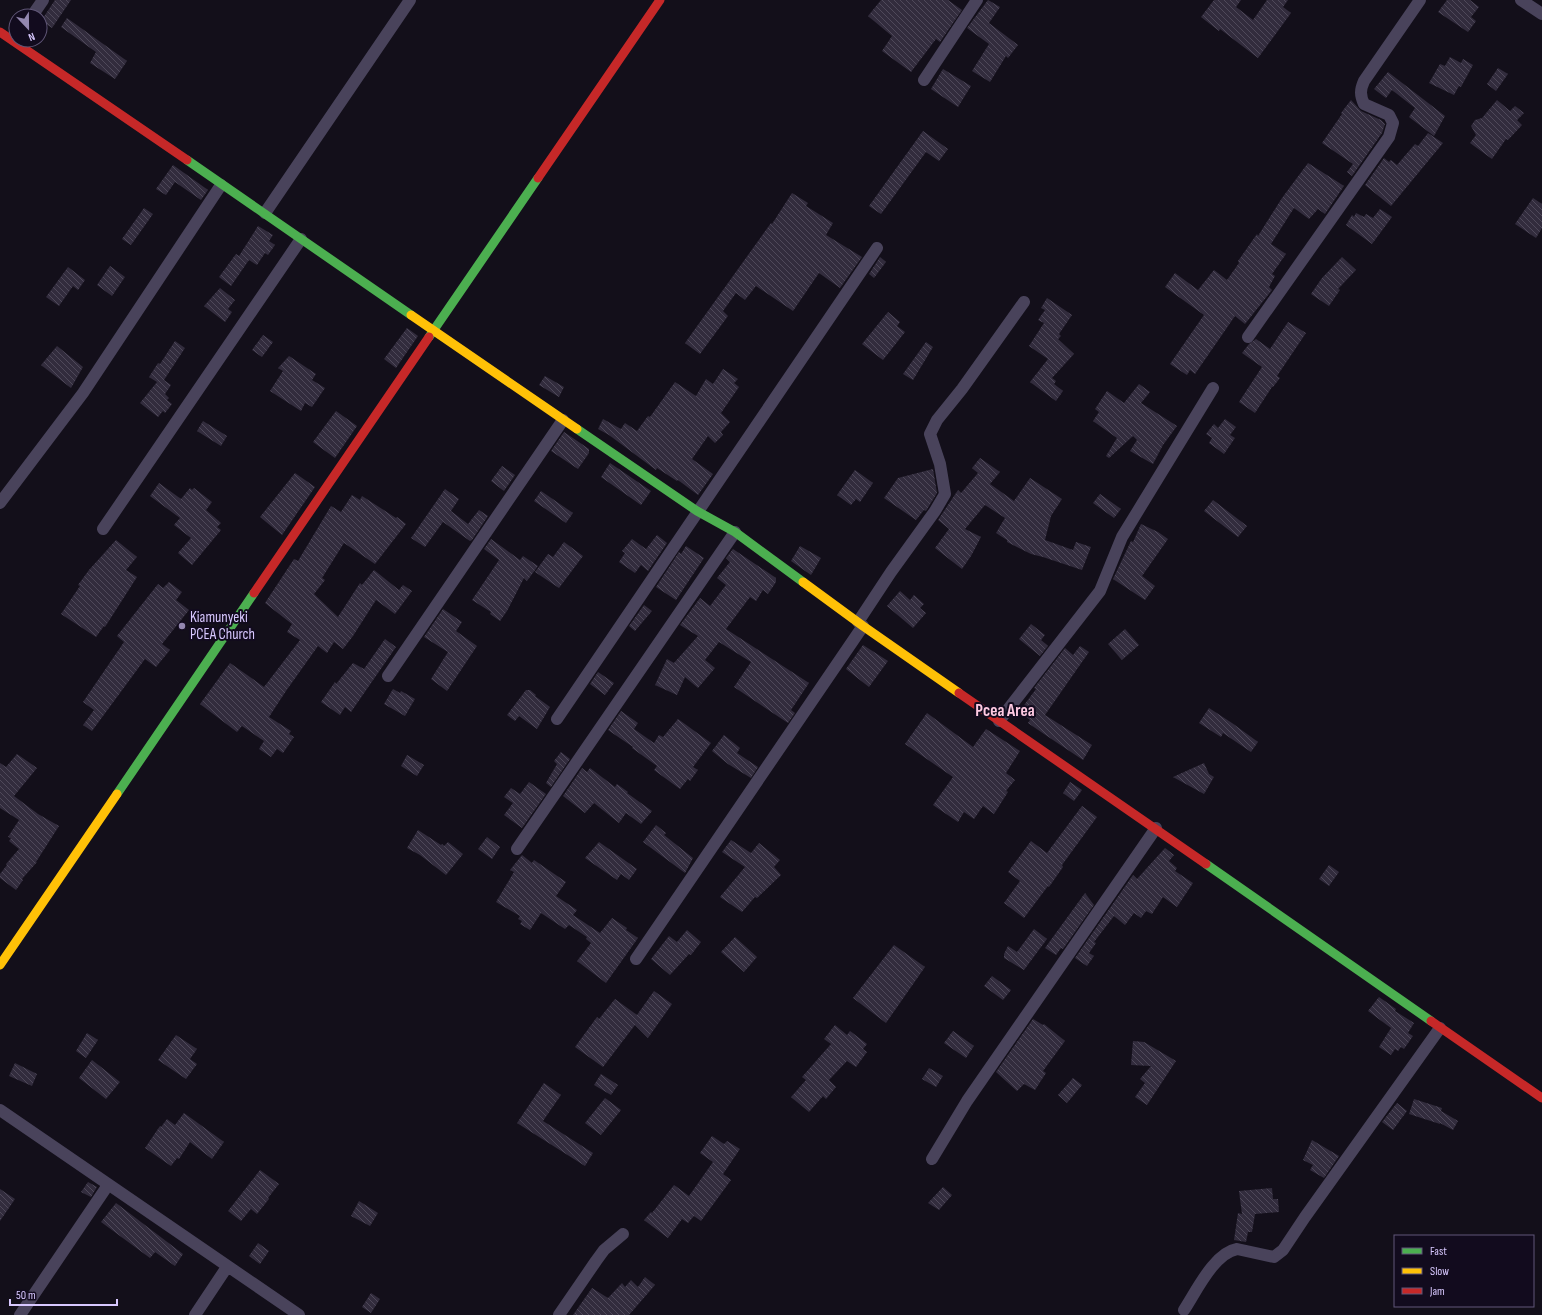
<svg xmlns="http://www.w3.org/2000/svg" width="1542" height="1315" font-family="'Sofia Sans Condensed',sans-serif">
<style>
.building{fill:url(#building-back-hatch)}
.lines{fill:none;stroke-linecap:round;stroke-linejoin:round}
.street{stroke:#49435b;stroke-width:12}
.fast{stroke:#4caf50;stroke-width:9}
.slow{stroke:#ffc107;stroke-width:9}
.jam{stroke:#c62828;stroke-width:9}
.poi-dot{fill:#9387af;stroke:#120b1e;stroke-width:1.5}
.labels{text-anchor:middle;stroke-width:4;stroke-linejoin:round;paint-order:stroke}
.poi-label{font-size:15px;fill:#d8c8ff;stroke:#120b1e;text-anchor:start}
.quarter-label{font-size:17px;font-weight:bold;fill:#ffcae2;stroke:#120b1e}
</style>
<defs>
<pattern id="building-back-hatch" width="6" height="6" patternUnits="userSpaceOnUse"><rect width="6" height="6" fill="#322c3d"/><path d="M-1 5l2 2M0 0l6 6M5-1l2 2" fill="none" stroke="#4f495a"/></pattern>
</defs>
<rect width="100%" height="100%" fill="#130f1a"/>
<path class="building" d="M 55,0 L 71,0 L 52,28 L 41,21 Z
M 881,0 L 948,0 L 962,10 L 940,42 L 936,39 L 911,72 L 882,51 L 892,36 L 868,16 Z
M 988,0 L 1000,7 L 989,23 L 1018,45 L 1008,58 L 1006,56 L 990,82 L 972,71 L 989,44 L 967,28 Z
M 1214,0 L 1241,0 L 1236,7 L 1253,20 L 1267,0 L 1288,0 L 1283,7 L 1291,13 L 1258,58 L 1220,29 L 1219,31 L 1201,17 Z
M 1447,0 L 1470,0 L 1479,7 L 1471,17 L 1476,21 L 1468,32 L 1438,12 Z
M 67,18 L 127,61 L 115,79 L 90,63 L 96,52 L 61,27 Z
M 1450,57 L 1461,63 L 1463,59 L 1473,65 L 1461,87 L 1459,86 L 1454,95 L 1429,83 L 1440,64 L 1445,66 Z
M 1498,68 L 1508,74 L 1496,91 L 1487,84 Z
M 943,69 L 971,86 L 958,107 L 931,89 Z
M 1388,72 L 1445,116 L 1434,136 L 1409,117 L 1415,108 L 1392,90 L 1386,98 L 1374,89 Z
M 1351,100 L 1361,111 L 1381,120 L 1385,124 L 1382,133 L 1352,176 L 1347,172 L 1353,164 L 1322,143 L 1342,114 L 1341,113 Z
M 1497,100 L 1510,111 L 1515,106 L 1524,113 L 1517,120 L 1522,125 L 1508,140 L 1506,139 L 1492,159 L 1470,143 L 1476,135 L 1471,126 L 1475,120 L 1482,118 Z
M 923,131 L 948,149 L 939,161 L 926,152 L 881,214 L 869,206 Z
M 1428,133 L 1443,143 L 1391,206 L 1365,185 L 1384,158 L 1389,162 L 1391,160 L 1397,165 L 1415,144 L 1418,146 Z
M 1308,163 L 1344,186 L 1325,214 L 1318,209 L 1309,219 L 1294,208 L 1271,244 L 1286,254 L 1272,274 L 1275,276 L 1269,287 L 1272,290 L 1245,324 L 1235,316 L 1195,374 L 1190,370 L 1187,375 L 1170,364 L 1204,315 L 1165,287 L 1175,273 L 1198,290 L 1214,270 L 1227,280 L 1239,263 L 1238,261 L 1257,234 L 1258,236 L 1282,198 Z
M 173,165 L 208,190 L 201,200 L 175,182 L 166,195 L 156,189 Z
M 792,193 L 808,203 L 806,206 L 833,223 L 826,235 L 862,257 L 840,288 L 819,273 L 793,311 L 756,286 L 745,300 L 736,293 L 723,311 L 728,316 L 700,354 L 685,343 L 771,223 L 772,224 Z
M 1533,198 L 1542,204 L 1542,228 L 1536,238 L 1515,224 Z
M 144,208 L 153,214 L 131,245 L 122,239 Z
M 1380,209 L 1392,217 L 1372,244 L 1346,225 L 1352,215 L 1354,217 L 1356,213 L 1364,217 L 1366,214 L 1373,218 Z
M 258,226 L 273,235 L 269,241 L 275,245 L 268,255 L 265,253 L 257,265 L 249,260 L 231,286 L 219,277 L 236,254 L 239,256 Z
M 880,257 L 886,262 L 874,278 L 869,274 Z
M 1342,257 L 1356,270 L 1338,289 L 1340,290 L 1329,306 L 1311,294 L 1322,278 Z
M 110,266 L 125,277 L 112,296 L 97,285 Z
M 68,267 L 85,280 L 78,290 L 73,286 L 59,306 L 46,297 Z
M 220,288 L 235,300 L 228,309 L 232,312 L 225,322 L 204,306 Z
M 1047,298 L 1072,315 L 1059,334 L 1061,336 L 1058,339 L 1074,354 L 1052,378 L 1056,381 L 1054,384 L 1063,391 L 1056,401 L 1030,382 L 1048,359 L 1029,346 L 1044,323 L 1038,320 L 1045,310 L 1041,308 Z
M 888,312 L 900,322 L 897,326 L 905,332 L 883,360 L 862,344 Z
M 1288,322 L 1306,333 L 1277,376 L 1280,378 L 1273,387 L 1272,387 L 1255,413 L 1239,402 L 1262,367 L 1242,353 L 1249,344 L 1256,339 L 1270,349 Z
M 407,328 L 418,336 L 396,368 L 384,359 Z
M 263,335 L 273,342 L 262,357 L 252,350 Z
M 175,341 L 185,348 L 164,380 L 171,385 L 165,394 L 169,398 L 167,400 L 172,404 L 165,413 L 163,411 L 158,417 L 140,403 L 157,382 L 149,377 L 158,363 L 160,364 Z
M 926,342 L 933,347 L 913,380 L 903,374 Z
M 57,346 L 83,367 L 71,388 L 41,365 Z
M 289,356 L 316,374 L 312,380 L 325,388 L 312,407 L 305,403 L 301,411 L 270,391 L 283,371 L 278,368 Z
M 723,369 L 738,379 L 734,383 L 739,387 L 721,413 L 730,422 L 721,432 L 723,435 L 715,443 L 708,436 L 692,459 L 713,474 L 698,495 L 678,480 L 677,481 L 657,468 L 656,470 L 609,435 L 598,429 L 603,419 L 621,429 L 625,423 L 637,431 L 648,416 L 650,417 L 675,382 L 696,396 L 706,379 L 713,384 Z
M 545,376 L 564,387 L 559,397 L 539,385 Z
M 1139,384 L 1150,392 L 1141,403 L 1177,426 L 1163,445 L 1153,464 L 1130,451 L 1137,440 L 1133,436 L 1109,458 L 1106,456 L 1117,438 L 1093,421 L 1099,412 L 1095,409 L 1107,391 L 1124,403 Z
M 336,411 L 357,426 L 335,458 L 313,442 Z
M 1225,419 L 1236,427 L 1230,435 L 1235,438 L 1224,454 L 1209,443 L 1212,438 L 1206,434 L 1214,424 L 1218,428 Z
M 203,421 L 227,436 L 221,446 L 197,431 Z
M 564,432 L 589,449 L 589,453 L 578,469 L 551,451 Z
M 980,458 L 1000,472 L 990,484 L 1014,501 L 1030,478 L 1062,499 L 1051,516 L 1045,540 L 1073,550 L 1076,542 L 1091,547 L 1082,570 L 1043,557 L 1031,554 L 1007,542 L 1007,540 L 996,533 L 1005,518 L 985,505 L 965,529 L 981,537 L 971,556 L 962,569 L 935,548 L 949,529 L 938,520 L 958,490 L 961,493 L 978,473 L 972,468 Z
M 610,463 L 651,491 L 641,505 L 601,477 Z
M 502,466 L 515,475 L 504,491 L 491,481 Z
M 933,469 L 937,493 L 926,511 L 924,510 L 916,520 L 884,498 L 898,478 Z
M 855,470 L 873,483 L 860,502 L 856,499 L 851,505 L 837,495 Z
M 295,473 L 315,487 L 282,535 L 260,517 Z
M 159,483 L 181,499 L 190,488 L 192,490 L 194,488 L 212,502 L 206,510 L 221,523 L 217,527 L 221,530 L 192,565 L 178,553 L 191,538 L 174,525 L 180,518 L 150,496 Z
M 445,489 L 459,499 L 451,511 L 468,524 L 479,510 L 488,516 L 472,540 L 470,541 L 443,522 L 425,547 L 411,538 Z
M 541,491 L 573,513 L 566,523 L 534,501 Z
M 1100,494 L 1121,509 L 1114,518 L 1093,503 Z
M 352,495 L 360,500 L 362,496 L 396,518 L 397,517 L 406,524 L 375,564 L 344,543 L 322,578 L 325,580 L 314,594 L 338,617 L 360,583 L 362,585 L 374,570 L 399,590 L 403,585 L 412,591 L 395,614 L 376,600 L 353,636 L 343,649 L 334,642 L 327,653 L 318,646 L 286,691 L 269,717 L 291,731 L 289,734 L 294,737 L 283,753 L 277,749 L 271,757 L 259,749 L 264,741 L 242,726 L 237,732 L 200,704 L 230,663 L 264,687 L 300,640 L 287,632 L 292,624 L 265,603 L 294,559 L 298,561 L 331,506 L 341,512 Z
M 1213,500 L 1247,526 L 1238,537 L 1204,511 Z
M 1141,524 L 1158,532 L 1168,539 L 1142,576 L 1155,586 L 1145,600 L 1113,579 L 1131,541 L 1133,542 Z
M 657,535 L 667,543 L 648,571 L 641,565 L 635,573 L 619,562 L 625,553 L 622,551 L 632,539 L 646,549 Z
M 491,539 L 520,560 L 523,556 L 538,566 L 527,581 L 524,578 L 507,611 L 500,621 L 490,614 L 491,612 L 472,600 L 499,560 L 484,549 Z
M 116,540 L 137,557 L 126,570 L 137,577 L 105,627 L 104,626 L 96,637 L 61,614 L 80,586 L 78,585 L 89,570 Z
M 564,542 L 583,556 L 559,588 L 535,572 L 548,554 L 553,557 Z
M 686,546 L 704,558 L 676,600 L 656,587 L 679,552 L 681,554 Z
M 800,546 L 821,558 L 811,575 L 791,561 Z
M 733,549 L 776,578 L 776,582 L 768,594 L 763,590 L 756,601 L 750,597 L 726,629 L 809,683 L 791,710 L 795,713 L 788,723 L 734,687 L 751,662 L 719,642 L 705,660 L 715,668 L 698,688 L 685,677 L 677,695 L 655,685 L 667,659 L 674,663 L 698,636 L 680,625 L 700,598 L 710,606 L 726,585 L 717,578 L 730,562 L 726,558 Z
M 169,582 L 182,592 L 176,600 L 189,610 L 162,644 L 170,650 L 156,667 L 145,659 L 92,731 L 83,725 L 94,710 L 83,702 L 124,642 L 117,636 L 158,584 L 163,588 Z
M 900,591 L 910,600 L 914,595 L 924,604 L 920,608 L 926,613 L 913,628 L 887,606 Z
M 644,605 L 652,611 L 635,631 L 629,626 Z
M 443,609 L 462,622 L 456,631 L 477,646 L 447,691 L 431,679 L 448,652 L 424,637 Z
M 1031,624 L 1045,635 L 1041,640 L 1048,646 L 1040,656 L 1019,639 Z
M 1125,629 L 1139,645 L 1122,660 L 1108,644 Z
M 385,639 L 396,647 L 351,712 L 345,707 L 340,715 L 321,702 L 335,682 L 336,684 L 353,663 L 364,669 Z
M 863,645 L 888,661 L 869,687 L 846,669 Z
M 1080,646 L 1089,652 L 1045,715 L 1092,745 L 1083,760 L 1044,734 L 1028,723 L 1030,720 L 1019,712 L 1036,689 L 1034,688 L 1065,648 L 1073,655 Z
M 598,672 L 614,683 L 605,695 L 590,684 Z
M 393,689 L 400,693 L 401,691 L 415,699 L 405,716 L 384,704 Z
M 526,690 L 530,690 L 536,695 L 535,696 L 550,707 L 537,729 L 519,716 L 515,721 L 507,715 Z
M 1209,708 L 1232,723 L 1258,742 L 1251,752 L 1223,733 L 1221,737 L 1199,723 Z
M 621,711 L 638,723 L 634,729 L 654,743 L 659,735 L 663,737 L 678,719 L 711,743 L 693,767 L 698,770 L 690,781 L 688,779 L 680,789 L 654,770 L 657,766 L 632,748 L 633,747 L 608,730 Z
M 927,713 L 973,747 L 986,729 L 1020,751 L 1006,773 L 1015,780 L 1006,791 L 1008,792 L 994,814 L 983,806 L 974,819 L 964,812 L 958,822 L 933,805 L 953,777 L 905,744 Z
M 724,735 L 740,748 L 737,753 L 758,767 L 751,778 L 728,764 L 712,751 Z
M 561,752 L 570,759 L 551,787 L 546,783 L 557,764 L 554,761 Z
M 17,754 L 37,768 L 14,796 L 38,814 L 59,826 L 36,862 L 37,862 L 22,879 L 23,880 L 16,890 L 0,878 L 0,874 L 7,865 L 6,864 L 19,849 L 9,841 L 11,838 L 8,837 L 19,820 L 0,808 L 0,763 L 6,767 Z
M 407,755 L 424,765 L 417,776 L 401,766 Z
M 1204,763 L 1209,774 L 1214,777 L 1204,794 L 1173,777 Z
M 582,768 L 587,772 L 590,768 L 615,787 L 617,784 L 628,792 L 627,793 L 652,811 L 641,824 L 626,813 L 619,823 L 594,803 L 585,813 L 563,796 Z
M 529,782 L 546,794 L 522,828 L 504,815 L 513,803 L 504,797 L 511,788 L 520,794 Z
M 1070,782 L 1082,790 L 1074,801 L 1063,793 Z
M 1082,806 L 1097,817 L 1062,865 L 1063,867 L 1049,887 L 1048,886 L 1024,918 L 1004,903 L 1020,881 L 1008,872 L 1031,841 L 1047,853 Z
M 656,825 L 666,833 L 664,835 L 693,858 L 685,873 L 643,842 Z
M 418,830 L 441,845 L 442,844 L 444,846 L 448,842 L 463,854 L 446,875 L 420,855 L 407,848 Z
M 487,837 L 500,847 L 492,859 L 478,849 Z
M 731,840 L 751,853 L 759,843 L 780,860 L 774,867 L 781,875 L 757,898 L 755,897 L 742,912 L 720,897 L 745,867 L 722,852 Z
M 599,842 L 637,869 L 629,880 L 621,874 L 617,880 L 585,858 Z
M 1165,848 L 1174,855 L 1169,861 L 1177,868 L 1175,871 L 1193,883 L 1177,907 L 1163,897 L 1152,914 L 1146,911 L 1141,918 L 1134,913 L 1125,925 L 1114,916 L 1094,942 L 1096,943 L 1089,953 L 1094,956 L 1087,966 L 1075,958 L 1133,875 L 1137,879 Z
M 522,855 L 532,863 L 534,860 L 566,882 L 556,896 L 577,910 L 573,915 L 600,933 L 612,918 L 627,928 L 626,930 L 638,938 L 606,983 L 577,961 L 591,943 L 586,939 L 587,937 L 569,925 L 565,929 L 541,913 L 530,930 L 520,924 L 522,921 L 518,919 L 520,916 L 496,902 L 514,872 L 510,870 Z
M 1329,865 L 1339,872 L 1329,886 L 1319,879 Z
M 1085,893 L 1094,905 L 1063,949 L 1061,948 L 1056,955 L 1045,948 Z
M 1034,929 L 1047,939 L 1024,970 L 1004,958 L 1004,954 L 1008,946 L 1017,952 Z
M 687,930 L 701,942 L 691,955 L 689,954 L 670,975 L 651,959 L 669,936 L 677,942 Z
M 735,937 L 757,957 L 744,972 L 721,952 Z
M 894,945 L 925,967 L 886,1023 L 853,998 Z
M 992,976 L 1011,990 L 1003,1000 L 984,986 Z
M 654,991 L 672,1004 L 648,1038 L 635,1025 L 603,1067 L 575,1047 L 597,1017 L 599,1019 L 615,999 L 637,1015 Z
M 1379,997 L 1396,1009 L 1395,1011 L 1414,1023 L 1408,1033 L 1413,1036 L 1404,1049 L 1401,1047 L 1398,1051 L 1395,1049 L 1391,1055 L 1379,1047 L 1391,1028 L 1368,1011 Z
M 1033,1019 L 1043,1025 L 1044,1024 L 1065,1041 L 1043,1071 L 1046,1073 L 1035,1090 L 1024,1084 L 1017,1091 L 996,1072 Z
M 835,1025 L 847,1035 L 850,1031 L 867,1044 L 863,1049 L 867,1052 L 856,1067 L 847,1061 L 829,1080 L 836,1087 L 826,1099 L 823,1096 L 809,1112 L 791,1097 L 806,1080 L 802,1077 L 831,1044 L 824,1039 Z
M 953,1031 L 974,1046 L 966,1058 L 944,1043 Z
M 87,1033 L 98,1040 L 86,1058 L 76,1051 Z
M 176,1035 L 197,1049 L 190,1059 L 197,1064 L 186,1079 L 158,1060 Z
M 1133,1041 L 1144,1042 L 1176,1061 L 1147,1105 L 1135,1097 L 1145,1083 L 1140,1079 L 1151,1066 L 1131,1065 Z
M 92,1060 L 120,1082 L 106,1099 L 79,1078 Z
M 15,1063 L 37,1074 L 32,1086 L 9,1076 Z
M 929,1068 L 943,1076 L 936,1087 L 922,1079 Z
M 601,1074 L 618,1085 L 611,1095 L 594,1085 Z
M 1073,1078 L 1082,1085 L 1067,1103 L 1058,1095 Z
M 544,1083 L 561,1095 L 543,1121 L 593,1153 L 585,1166 L 517,1123 Z
M 605,1098 L 621,1110 L 601,1135 L 585,1123 Z
M 1414,1099 L 1442,1108 L 1441,1111 L 1458,1121 L 1453,1130 L 1440,1123 L 1440,1124 L 1409,1114 Z
M 1397,1103 L 1407,1111 L 1393,1130 L 1382,1122 Z
M 184,1113 L 224,1142 L 212,1159 L 190,1142 L 179,1159 L 177,1158 L 171,1166 L 145,1148 L 160,1126 L 161,1127 L 167,1119 L 175,1125 Z
M 712,1136 L 724,1144 L 727,1141 L 740,1149 L 723,1174 L 731,1180 L 701,1221 L 694,1216 L 688,1223 L 682,1219 L 668,1238 L 644,1220 L 651,1212 L 652,1213 L 674,1185 L 689,1196 L 713,1162 L 700,1153 Z
M 1312,1140 L 1339,1156 L 1324,1178 L 1310,1170 L 1313,1165 L 1303,1160 Z
M 260,1170 L 279,1184 L 268,1198 L 269,1199 L 257,1214 L 251,1209 L 241,1221 L 228,1211 Z
M 88,1182 L 97,1187 L 91,1197 L 81,1192 Z
M 943,1187 L 952,1195 L 939,1210 L 928,1203 Z
M 1272,1188 L 1273,1199 L 1278,1199 L 1279,1212 L 1255,1214 L 1252,1232 L 1248,1232 L 1246,1242 L 1234,1240 L 1238,1213 L 1242,1214 L 1239,1191 Z
M 0,1189 L 15,1199 L 0,1221 Z
M 359,1201 L 378,1213 L 370,1226 L 351,1216 Z
M 116,1203 L 183,1254 L 175,1266 L 155,1252 L 150,1258 L 101,1222 Z
M 258,1243 L 269,1251 L 260,1264 L 249,1256 Z
M 645,1277 L 655,1285 L 629,1315 L 573,1315 L 592,1288 L 608,1298 L 622,1283 L 625,1287 L 631,1280 L 638,1287 Z
M 371,1293 L 380,1299 L 371,1313 L 362,1307 Z"/>
<g class="lines">
<path class="street" d="M 1521,0 L 1542,14
M 32,16 L 43,0
M 924,80 L 977,0
M 265,213 L 410,0
M 1248,337 L 1389,137 L 1393,123 L 1389,115 L 1364,104 C 1360,95 1360,90 1364,81 L 1420,0
M 0,503 L 83,393 L 221,185
M 103,529 L 301,239
M 858,622 L 891,572 L 935,511 L 945,494 L 940,464 L 930,434 L 937,420 L 962,389 L 1024,302
M 388,676 L 563,420
M 557,719 L 877,248
M 999,721 L 1100,591 L 1122,537 L 1213,388
M 517,849 L 735,532
M 636,959 L 863,626
M 0,1110 L 299,1315
M 932,1159 L 967,1101 L 1156,828
M 1184,1310 C 1196,1292 1214,1253 1237,1249 L 1274,1257 L 1283,1250 L 1305,1217 L 1440,1028
M 20,1315 L 108,1185
M 195,1315 L 227,1267
M 559,1315 L 596,1261 L 604,1250 L 623,1234"/>
<path class="fast" d="M 187,160 L 411,315
M 429,337 L 538,178
M 577,429 L 697,511 L 735,532 L 803,582
M 117,794 L 254,593
M 1206,864 L 1431,1021"/>
<path class="slow" d="M 411,315 L 577,429
M 803,582 L 863,626 L 959,693
M 0,965 L 117,794"/>
<path class="jam" d="M 0,32 L 187,160
M 538,178 L 660,0
M 254,593 L 429,337
M 959,693 L 1206,864
M 1431,1021 L 1542,1098"/>
</g>
<circle class="poi-dot" cx="182" cy="626" r="4"/>
<g class="labels">
<g class="poi-label">
<text x="190" y="622">Kiamunyeki<tspan x="190" dy="17">PCEA Church</tspan></text>
</g>
<g class="quarter-label">
<text x="1005" y="716">Pcea Area</text>
</g>
</g>
<rect x="1394" y="1235" width="140" height="72" fill="#120b1e" stroke="#615778"/>
<rect x="1402" y="1248" width="20" height="6" fill="#4caf50" stroke="#615778"/>
<text x="1430" y="1255" font-size="12" fill="#d8c8ff">Fast</text>
<rect x="1402" y="1268" width="20" height="6" fill="#ffc107" stroke="#615778"/>
<text x="1430" y="1275" font-size="12" fill="#d8c8ff">Slow</text>
<rect x="1402" y="1288" width="20" height="6" fill="#c62828" stroke="#615778"/>
<text x="1430" y="1295" font-size="12" fill="#d8c8ff">Jam</text>
<g transform="translate(28 28) rotate(158)"><circle r="19" fill="#120b1e" stroke="#615778"/>
<path d="M0-3L7 15L0 10L-7 15Z" fill="#9387af"/>
<text y="-6" font-size="11" font-weight="bold" text-anchor="middle" fill="#d8c8ff">N</text>
</g>
<path d="M10 1299v6h107v-6" fill="none" stroke="#d8c8ff" stroke-width="2"/>
<text x="16" y="1299" font-size="12" fill="#d8c8ff" stroke="#120b1e" stroke-width="3" paint-order="stroke">50 m</text>
</svg>
